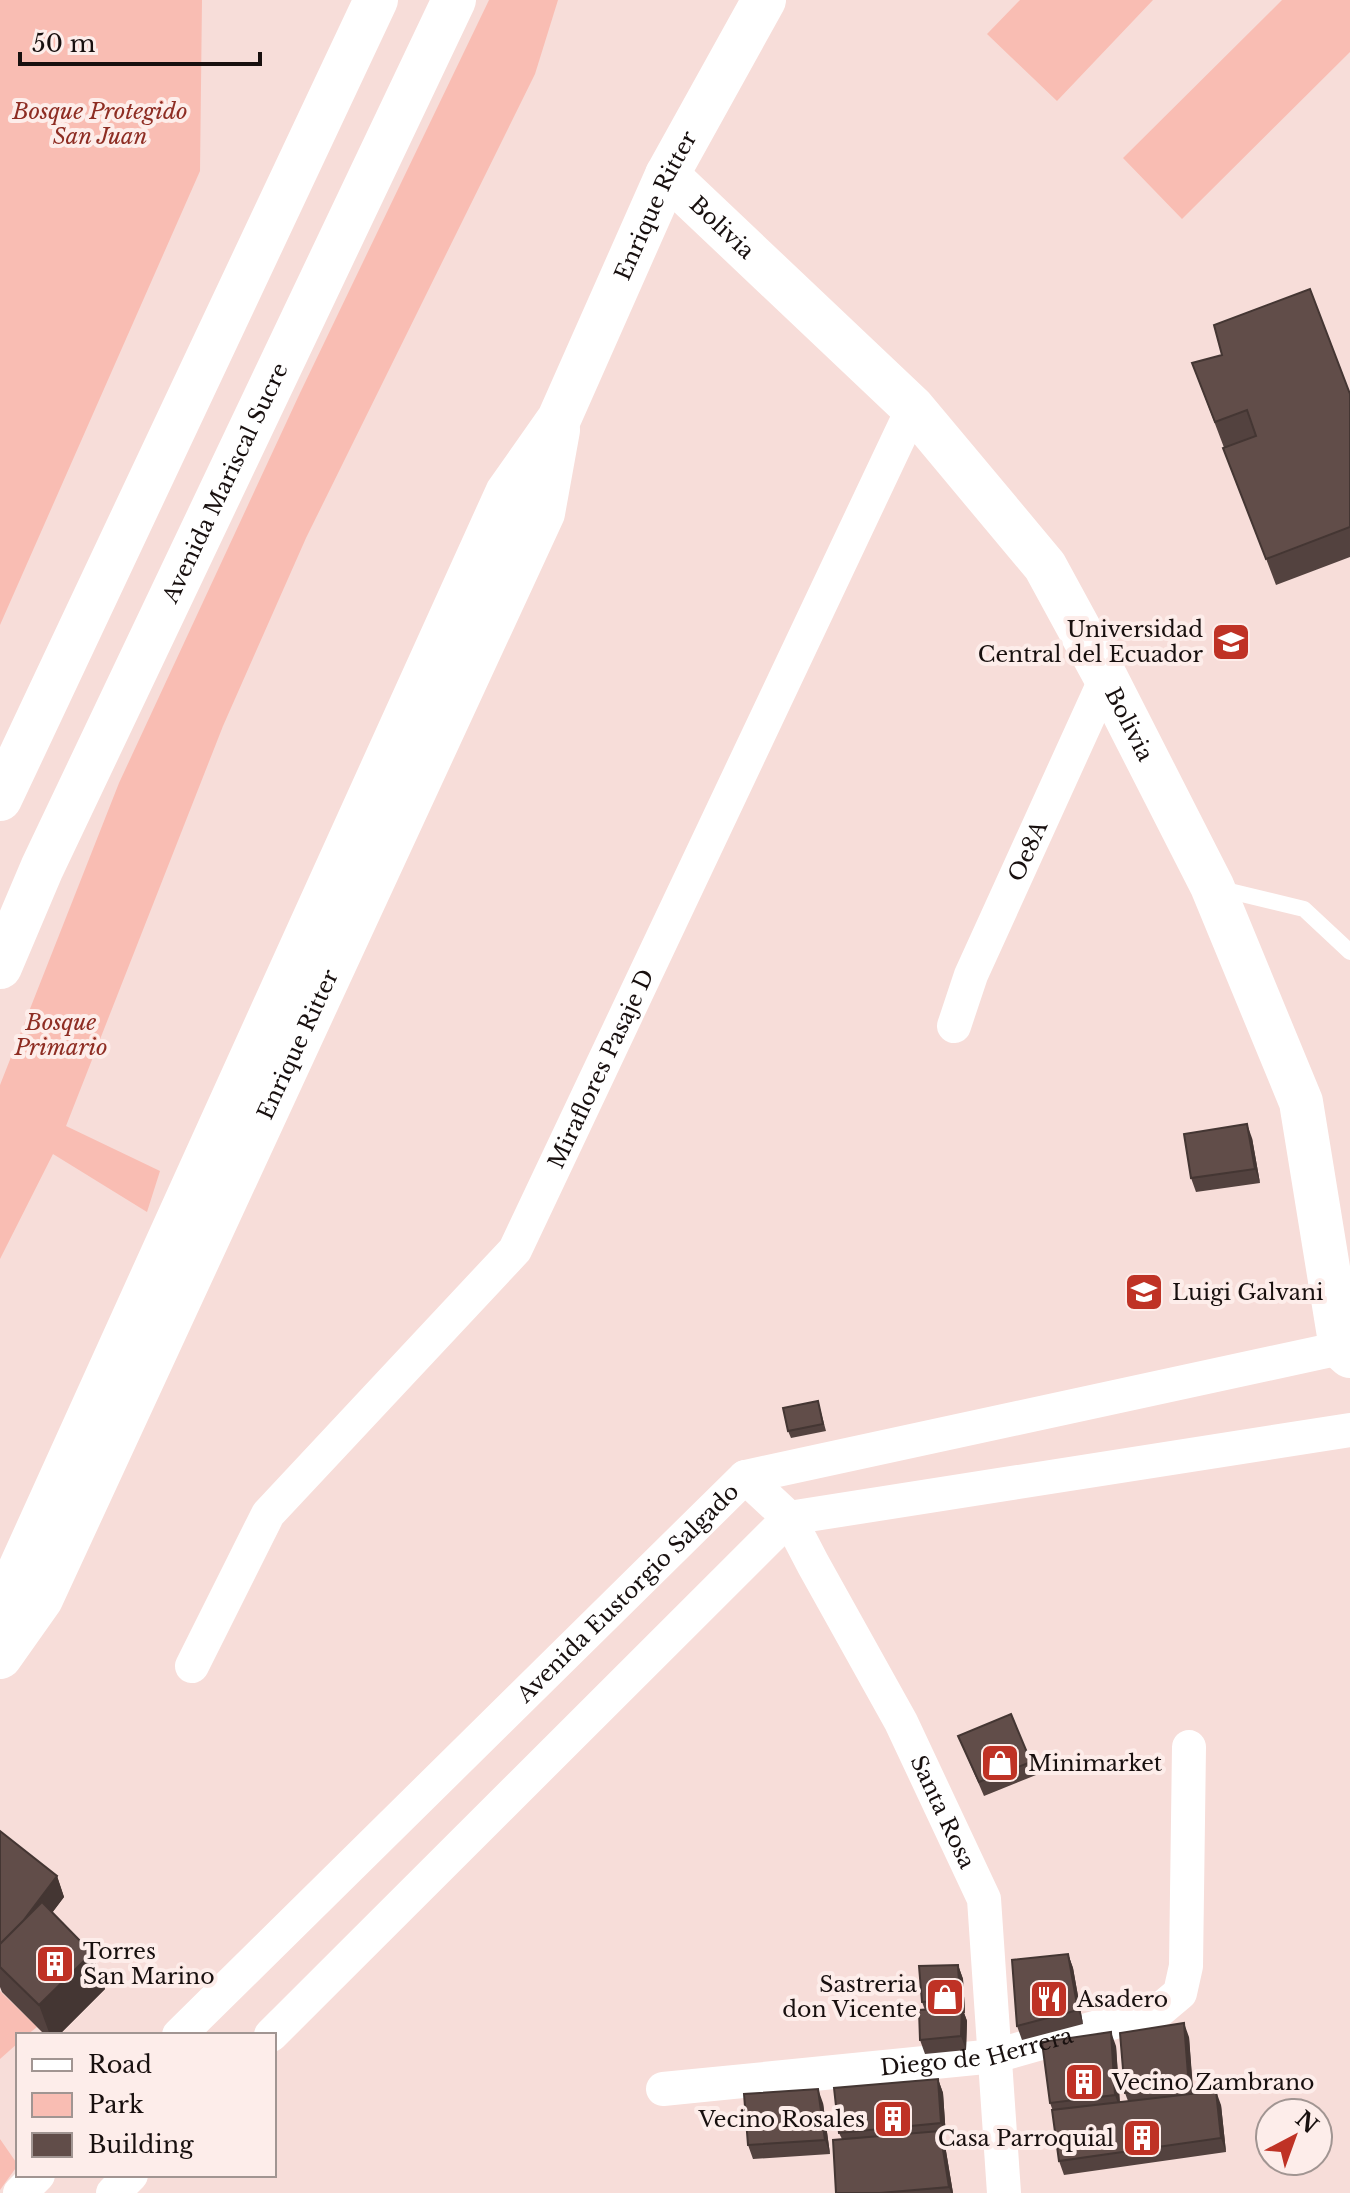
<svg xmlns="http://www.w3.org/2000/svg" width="1350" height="2193" font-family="'Libre Baskerville',serif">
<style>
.green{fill:#f9bdb3}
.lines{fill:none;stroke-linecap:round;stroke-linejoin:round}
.lane{stroke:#fff;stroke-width:16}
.street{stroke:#fff;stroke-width:34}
.secondary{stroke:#fff;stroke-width:44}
.primary{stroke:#fff;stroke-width:44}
.wall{fill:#53423f}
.shaded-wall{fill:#443633}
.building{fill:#614d49;stroke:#443633;stroke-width:2}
.labels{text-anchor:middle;stroke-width:8;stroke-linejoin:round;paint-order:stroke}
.park-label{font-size:22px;font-style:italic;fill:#8e2d23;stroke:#fdedea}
.street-label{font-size:22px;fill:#18100f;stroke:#fdedea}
.poi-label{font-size:22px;fill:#18100f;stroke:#fdedea;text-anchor:start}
</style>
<rect width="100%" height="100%" fill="#f7ddd9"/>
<path class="green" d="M 0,0 L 202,0 L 200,171 L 0,625 Z
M 489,0 L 558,0 L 535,74 L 306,538 L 223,726 L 66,1126 L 160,1171 L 147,1212 L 53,1154 L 0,1259 L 0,1085 L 119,783 L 300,393 Z
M 1020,0 L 1153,0 L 1057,101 L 987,34 Z
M 1282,0 L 1350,0 L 1350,52 L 1182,219 L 1123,158 Z
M 0,1991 L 37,2027 L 27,2035 L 18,2035 L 18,2043 L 0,2059 Z
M 0,2139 L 18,2165 L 0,2190 Z"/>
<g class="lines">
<path class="lane" d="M 1217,888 L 1304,909 L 1350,952"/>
<g class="street">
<path id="s1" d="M 954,1026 L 971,975 L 1106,678"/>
<path id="s2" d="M 745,1477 L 789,1518 L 813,1564 L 901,1722 L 984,1899 L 1004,2193"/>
<path id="s3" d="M 192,1666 L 268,1514 L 515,1250 L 913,408"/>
<path id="s4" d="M 179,2035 L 745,1477 L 1341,1348"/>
<path d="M 271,2035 L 789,1518 L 1350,1430"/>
<path id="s5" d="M 663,2089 L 995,2056 L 1161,2009 L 1180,1993 L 1186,1966 L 1189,1747"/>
<path d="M 20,2193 L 38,2175"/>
<path d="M 113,2193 L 131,2175"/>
</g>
<g class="secondary">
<path id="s6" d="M 667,175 L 913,408 L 1045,566 L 1106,678 L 1212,886 L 1301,1102 L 1341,1348 L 1350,1356"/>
<path id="s7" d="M 0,1606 L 9,1593 L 507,493 L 559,419 L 667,175 L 764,0"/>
<path id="s8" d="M 0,1657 L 41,1599 L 543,513 L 558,430"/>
</g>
<g class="primary">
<path d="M 0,799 L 376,0"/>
<path id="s9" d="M 0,967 L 42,868 L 454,0"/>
</g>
</g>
<path class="wall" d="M 1192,363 L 1350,394 L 1350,557 L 1276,585 Z
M 1252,1138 L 1260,1183 L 1196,1192 L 1191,1178 Z
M 818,1401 L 826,1431 L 791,1438 L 788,1431 Z
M 958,1736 L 1031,1762 L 1036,1775 L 984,1796 Z
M 0,1831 L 57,1876 L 64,1897 L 52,1913 L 92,1953 L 105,1989 L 59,2035 L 45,2035 L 2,1992 L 0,1987 Z
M 1068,1954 L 1073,1968 L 1083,2024 L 1022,2040 L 1017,2026 Z
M 958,1965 L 963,1979 L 965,2013 L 964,2013 L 967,2021 L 966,2050 L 925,2054 L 920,2040 L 925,2010 L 922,2002 Z
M 1189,2037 L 1193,2094 L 1221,2105 L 1226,2152 L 1064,2175 L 1059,2161 L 1053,2111 L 1050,2103 L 1116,2046 L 1120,2102 L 1128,2101 L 1125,2093 Z
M 938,2079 L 943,2093 L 946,2137 L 943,2137 L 945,2145 L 953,2193 L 836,2193 L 842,2139 L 839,2133 Z
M 823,2103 L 830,2154 L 753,2159 L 748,2145 Z"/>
<path class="shaded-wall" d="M 1247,1124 L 1252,1138 L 1260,1183 L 1255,1169 Z
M 57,1876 L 64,1897 L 6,1973 L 0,1951 Z
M 92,1953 L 105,1989 L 59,2035 L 50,2035 L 39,2005 Z
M 1068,1954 L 1073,1968 L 1083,2024 L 1078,2010 Z
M 958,1965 L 963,1979 L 965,2013 L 960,1999 Z
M 962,2007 L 967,2021 L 966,2050 L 961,2036 Z
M 1184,2023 L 1189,2037 L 1194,2101 L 1189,2087 Z
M 1111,2032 L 1116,2046 L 1120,2109 L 1115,2095 Z
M 938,2079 L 943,2093 L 946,2137 L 941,2123 Z
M 818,2089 L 823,2103 L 830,2154 L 825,2140 Z
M 1216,2091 L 1221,2105 L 1226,2152 L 1221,2138 Z
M 940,2131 L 945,2145 L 953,2193 L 951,2193 L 949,2187 Z"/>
<path class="building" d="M 1310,289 L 1350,394 L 1350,527 L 1266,559 L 1223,448 L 1256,436 L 1247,410 L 1215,422 L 1192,363 L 1222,355 L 1214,325 Z
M 1247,1124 L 1255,1169 L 1191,1178 L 1184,1134 Z
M 818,1401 L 823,1424 L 788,1431 L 783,1408 Z
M 1011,1714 L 1031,1762 L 979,1782 L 958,1736 Z
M 0,1831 L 57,1876 L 23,1921 L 0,1944 Z
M 42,1902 L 92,1953 L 39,2005 L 0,1967 L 0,1944 Z
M 1068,1954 L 1078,2010 L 1017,2026 L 1012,1960 Z
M 958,1965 L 960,1999 L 922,2002 L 919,1966 Z
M 962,2007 L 961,2036 L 920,2040 L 919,2010 Z
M 1184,2023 L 1189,2087 L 1125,2093 L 1120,2033 Z
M 1111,2032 L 1115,2095 L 1050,2103 L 1042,2042 Z
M 938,2079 L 941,2123 L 839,2133 L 834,2088 Z
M 818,2089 L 825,2140 L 748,2145 L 744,2094 Z
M 1216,2091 L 1221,2138 L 1059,2161 L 1052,2110 Z
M 940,2131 L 949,2187 L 880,2193 L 836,2193 L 833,2140 Z"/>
<defs>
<symbol id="university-square" viewBox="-11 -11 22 22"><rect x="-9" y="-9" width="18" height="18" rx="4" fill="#bf3225" stroke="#fdedea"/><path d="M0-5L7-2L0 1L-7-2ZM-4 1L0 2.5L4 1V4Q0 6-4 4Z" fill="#fff"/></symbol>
<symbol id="school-square" viewBox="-11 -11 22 22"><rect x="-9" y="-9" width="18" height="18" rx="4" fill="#bf3225" stroke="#fdedea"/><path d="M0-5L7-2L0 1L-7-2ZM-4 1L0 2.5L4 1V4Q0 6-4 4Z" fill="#fff"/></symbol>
<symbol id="shop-square" viewBox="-11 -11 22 22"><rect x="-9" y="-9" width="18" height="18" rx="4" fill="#bf3225" stroke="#fdedea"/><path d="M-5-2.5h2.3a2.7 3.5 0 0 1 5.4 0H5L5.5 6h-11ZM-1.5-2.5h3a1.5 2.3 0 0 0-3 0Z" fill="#fff"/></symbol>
<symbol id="building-square" viewBox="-11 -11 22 22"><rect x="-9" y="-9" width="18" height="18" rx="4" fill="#bf3225" stroke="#fdedea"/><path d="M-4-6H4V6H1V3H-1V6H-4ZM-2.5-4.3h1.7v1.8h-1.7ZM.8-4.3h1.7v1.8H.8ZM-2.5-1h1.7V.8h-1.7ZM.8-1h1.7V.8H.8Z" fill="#fff"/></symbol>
<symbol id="restaurant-square" viewBox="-11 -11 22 22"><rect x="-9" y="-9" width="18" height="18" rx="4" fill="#bf3225" stroke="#fdedea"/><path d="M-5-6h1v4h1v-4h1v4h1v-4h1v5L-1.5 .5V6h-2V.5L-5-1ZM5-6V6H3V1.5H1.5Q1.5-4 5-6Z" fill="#fff"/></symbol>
</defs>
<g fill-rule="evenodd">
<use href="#university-square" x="1209" y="620" width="44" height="44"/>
<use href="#school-square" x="1122" y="1270" width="44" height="44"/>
<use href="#shop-square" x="978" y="1741" width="44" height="44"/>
<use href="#building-square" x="33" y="1942" width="44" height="44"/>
<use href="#shop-square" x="923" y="1975" width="44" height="44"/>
<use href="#restaurant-square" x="1027" y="1977" width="44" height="44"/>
<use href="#building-square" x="1062" y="2060" width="44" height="44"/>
<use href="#building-square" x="871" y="2097" width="44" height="44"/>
<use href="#building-square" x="1120" y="2116" width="44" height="44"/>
</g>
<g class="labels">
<g class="park-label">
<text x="100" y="119">Bosque Protegido<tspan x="100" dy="25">San Juan</tspan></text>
<text x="61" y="1030">Bosque<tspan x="61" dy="25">Primario</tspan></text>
</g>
<g class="street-label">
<text dy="8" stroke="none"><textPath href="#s7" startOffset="1548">Enrique Ritter</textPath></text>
<text dy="8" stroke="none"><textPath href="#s6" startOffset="76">Bolivia</textPath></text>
<text dy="8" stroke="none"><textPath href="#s9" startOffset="534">Avenida Mariscal Sucre</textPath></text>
<text dy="8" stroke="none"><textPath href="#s6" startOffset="724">Bolivia</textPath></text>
<text dy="8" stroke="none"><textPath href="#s1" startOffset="190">Oe8A</textPath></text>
<text dy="8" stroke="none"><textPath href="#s8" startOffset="682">Enrique Ritter</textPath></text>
<text dy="8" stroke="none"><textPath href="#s3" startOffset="732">Miraflores Pasaje D</textPath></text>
<text dy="8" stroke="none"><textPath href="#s4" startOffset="630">Avenida Eustorgio Salgado</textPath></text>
<text dy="8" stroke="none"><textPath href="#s2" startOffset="392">Santa Rosa</textPath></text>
<text dy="8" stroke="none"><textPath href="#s5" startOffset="316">Diego de Herrera</textPath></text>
</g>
<g class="poi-label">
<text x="1203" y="637" text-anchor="end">Universidad<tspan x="1203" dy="25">Central del Ecuador</tspan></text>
<text x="1172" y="1300">Luigi Galvani</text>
<text x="1028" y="1771">Minimarket</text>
<text x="83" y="1959">Torres<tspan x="83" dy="25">San Marino</tspan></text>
<text x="917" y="1992" text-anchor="end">Sastreria<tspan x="917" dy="25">don Vicente</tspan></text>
<text x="1077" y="2007">Asadero</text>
<text x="1112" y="2090">Vecino Zambrano</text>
<text x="865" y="2127" text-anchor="end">Vecino Rosales</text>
<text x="1114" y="2146" text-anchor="end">Casa Parroquial</text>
</g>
</g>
<rect x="16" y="2033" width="260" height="144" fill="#fdedea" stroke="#a19592" stroke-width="2"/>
<rect x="32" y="2059" width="40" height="12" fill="#ffffff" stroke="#a19592" stroke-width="2"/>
<text x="88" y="2073" font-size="24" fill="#18100f">Road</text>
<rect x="32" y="2093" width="40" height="24" fill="#f9bdb3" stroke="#a19592" stroke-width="2"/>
<text x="88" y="2113" font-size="24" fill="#18100f">Park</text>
<rect x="32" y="2133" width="40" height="24" fill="#614d49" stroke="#a19592" stroke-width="2"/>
<text x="88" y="2153" font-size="24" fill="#18100f">Building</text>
<g transform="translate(1294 2137) rotate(41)"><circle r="38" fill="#fdedea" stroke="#a19592" stroke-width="2"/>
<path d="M0-6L14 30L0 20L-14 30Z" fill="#bf3225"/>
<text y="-12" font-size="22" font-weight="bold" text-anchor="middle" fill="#18100f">N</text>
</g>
<path d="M20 52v12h240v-12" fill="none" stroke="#18100f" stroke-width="4"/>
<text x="32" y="52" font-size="24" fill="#18100f" stroke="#fdedea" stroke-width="6" paint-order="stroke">50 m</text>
</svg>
